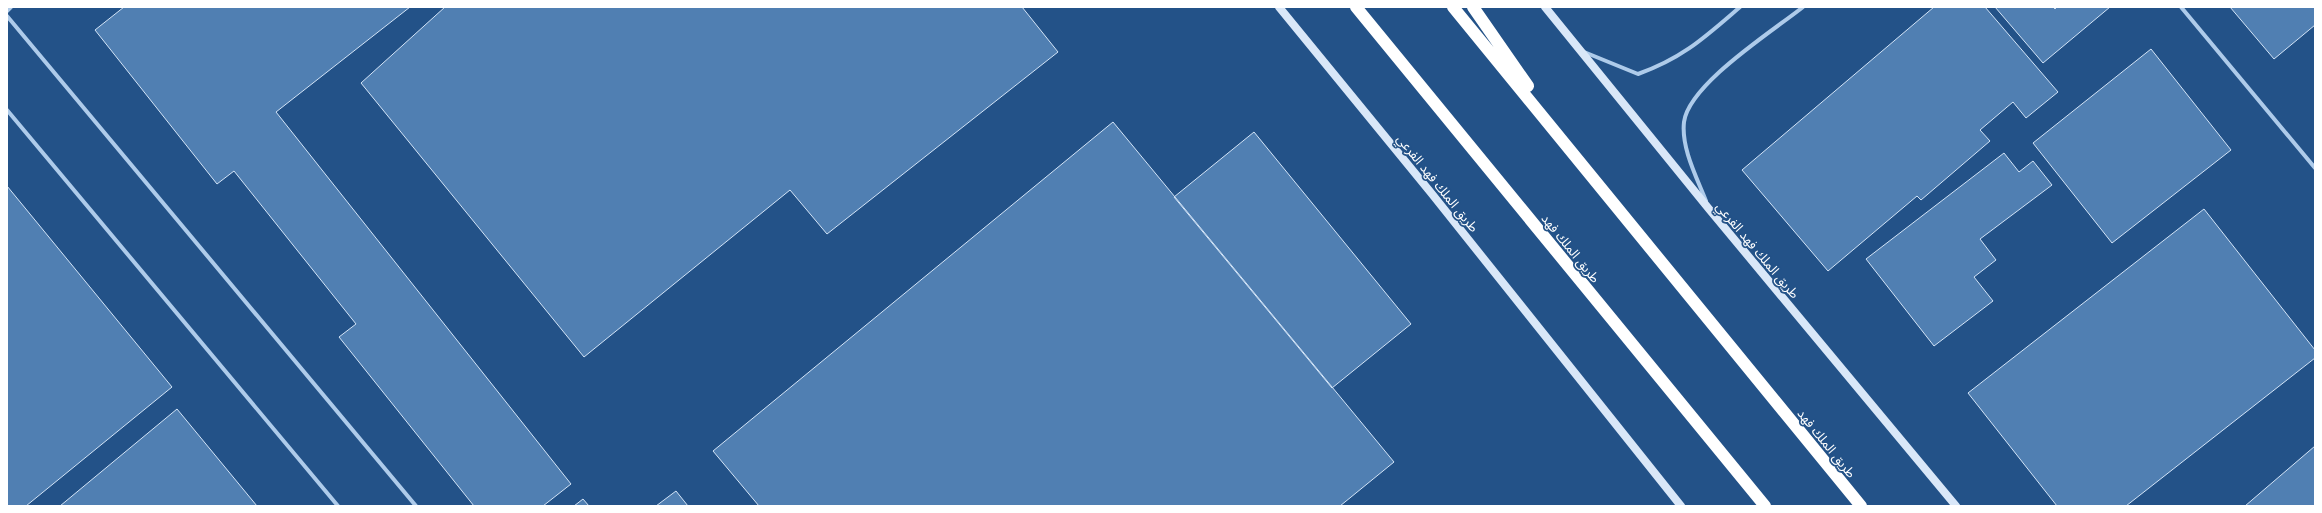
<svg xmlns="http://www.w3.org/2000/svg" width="2322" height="513" font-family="'Open Sans','Noto Sans Arabic',sans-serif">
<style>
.building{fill:#507fb2;stroke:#d3e4f7}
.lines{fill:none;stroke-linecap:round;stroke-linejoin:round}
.street{stroke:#aecbea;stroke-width:4}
.secondary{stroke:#d9e7f8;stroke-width:8}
.highway{stroke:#fff;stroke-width:12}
.labels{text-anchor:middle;stroke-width:3.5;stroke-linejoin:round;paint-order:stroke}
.street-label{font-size:13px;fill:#fff;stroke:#235288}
</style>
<rect width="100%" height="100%" fill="#235288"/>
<path class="building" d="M 124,7 L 410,7 L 276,112 L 571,484 L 543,506 L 474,506 L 339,337 L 356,324 L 234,171 L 217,184 L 95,30 Z
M 445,7 L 1022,7 L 1058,52 L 827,234 L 790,190 L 584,357 L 361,83 Z
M 1934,7 L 1985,7 L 2058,92 L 2026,118 L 2013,102 L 1980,130 L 1990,141 L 1921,200 L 1917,196 L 1828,271 L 1742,170 Z
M 1995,7 L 2053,7 L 2055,9 L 2057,7 L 2110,7 L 2043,63 Z
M 2230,7 L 2315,7 L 2315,25 L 2274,59 Z
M 2151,49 L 2231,150 L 2112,243 L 2033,143 Z
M 1113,122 L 1394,462 L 1340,506 L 759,506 L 713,451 Z
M 1254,132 L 1411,324 L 1332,388 L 1174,197 Z
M 2004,153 L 2019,172 L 2033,161 L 2052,185 L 1980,239 L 1996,260 L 1974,277 L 1993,301 L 1934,346 L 1866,259 Z
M 7,186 L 172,387 L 26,506 L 7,506 Z
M 2204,209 L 2315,350 L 2315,358 L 2126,506 L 2057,506 L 1968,393 Z
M 177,409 L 257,506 L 60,506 Z
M 2315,446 L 2315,506 L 2245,506 Z
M 676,491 L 688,506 L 656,506 Z
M 583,499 L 589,506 L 574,506 Z"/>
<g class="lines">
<path class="street" d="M 2181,7 L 2315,168
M 7,11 L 11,7
M 7,16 L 416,506
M 1584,52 L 1638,74 C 1683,58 1705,37 1740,7
M 7,110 L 338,506
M 1706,201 C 1697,178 1681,148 1684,122 C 1689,84 1773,31 1803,7"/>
<path class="secondary" d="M 1279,7 L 1432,194 L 1681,506
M 1545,7 L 1709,209 L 1956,506"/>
<path class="highway" d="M 1356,7 L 1765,506
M 1453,7 L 1861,506
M 1473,7 L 1528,86"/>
</g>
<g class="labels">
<g class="street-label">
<text transform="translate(1438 183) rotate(51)" y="5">طريق الملك فهد الفرعي</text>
<text transform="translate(1571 248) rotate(51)" y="5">طريق الملك فهد</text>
<text transform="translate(1758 250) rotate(50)" y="5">طريق الملك فهد الفرعي</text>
<text transform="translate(1827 443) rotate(51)" y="5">طريق الملك فهد</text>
</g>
</g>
<rect width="2322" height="513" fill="none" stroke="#ffffff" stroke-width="16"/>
</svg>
